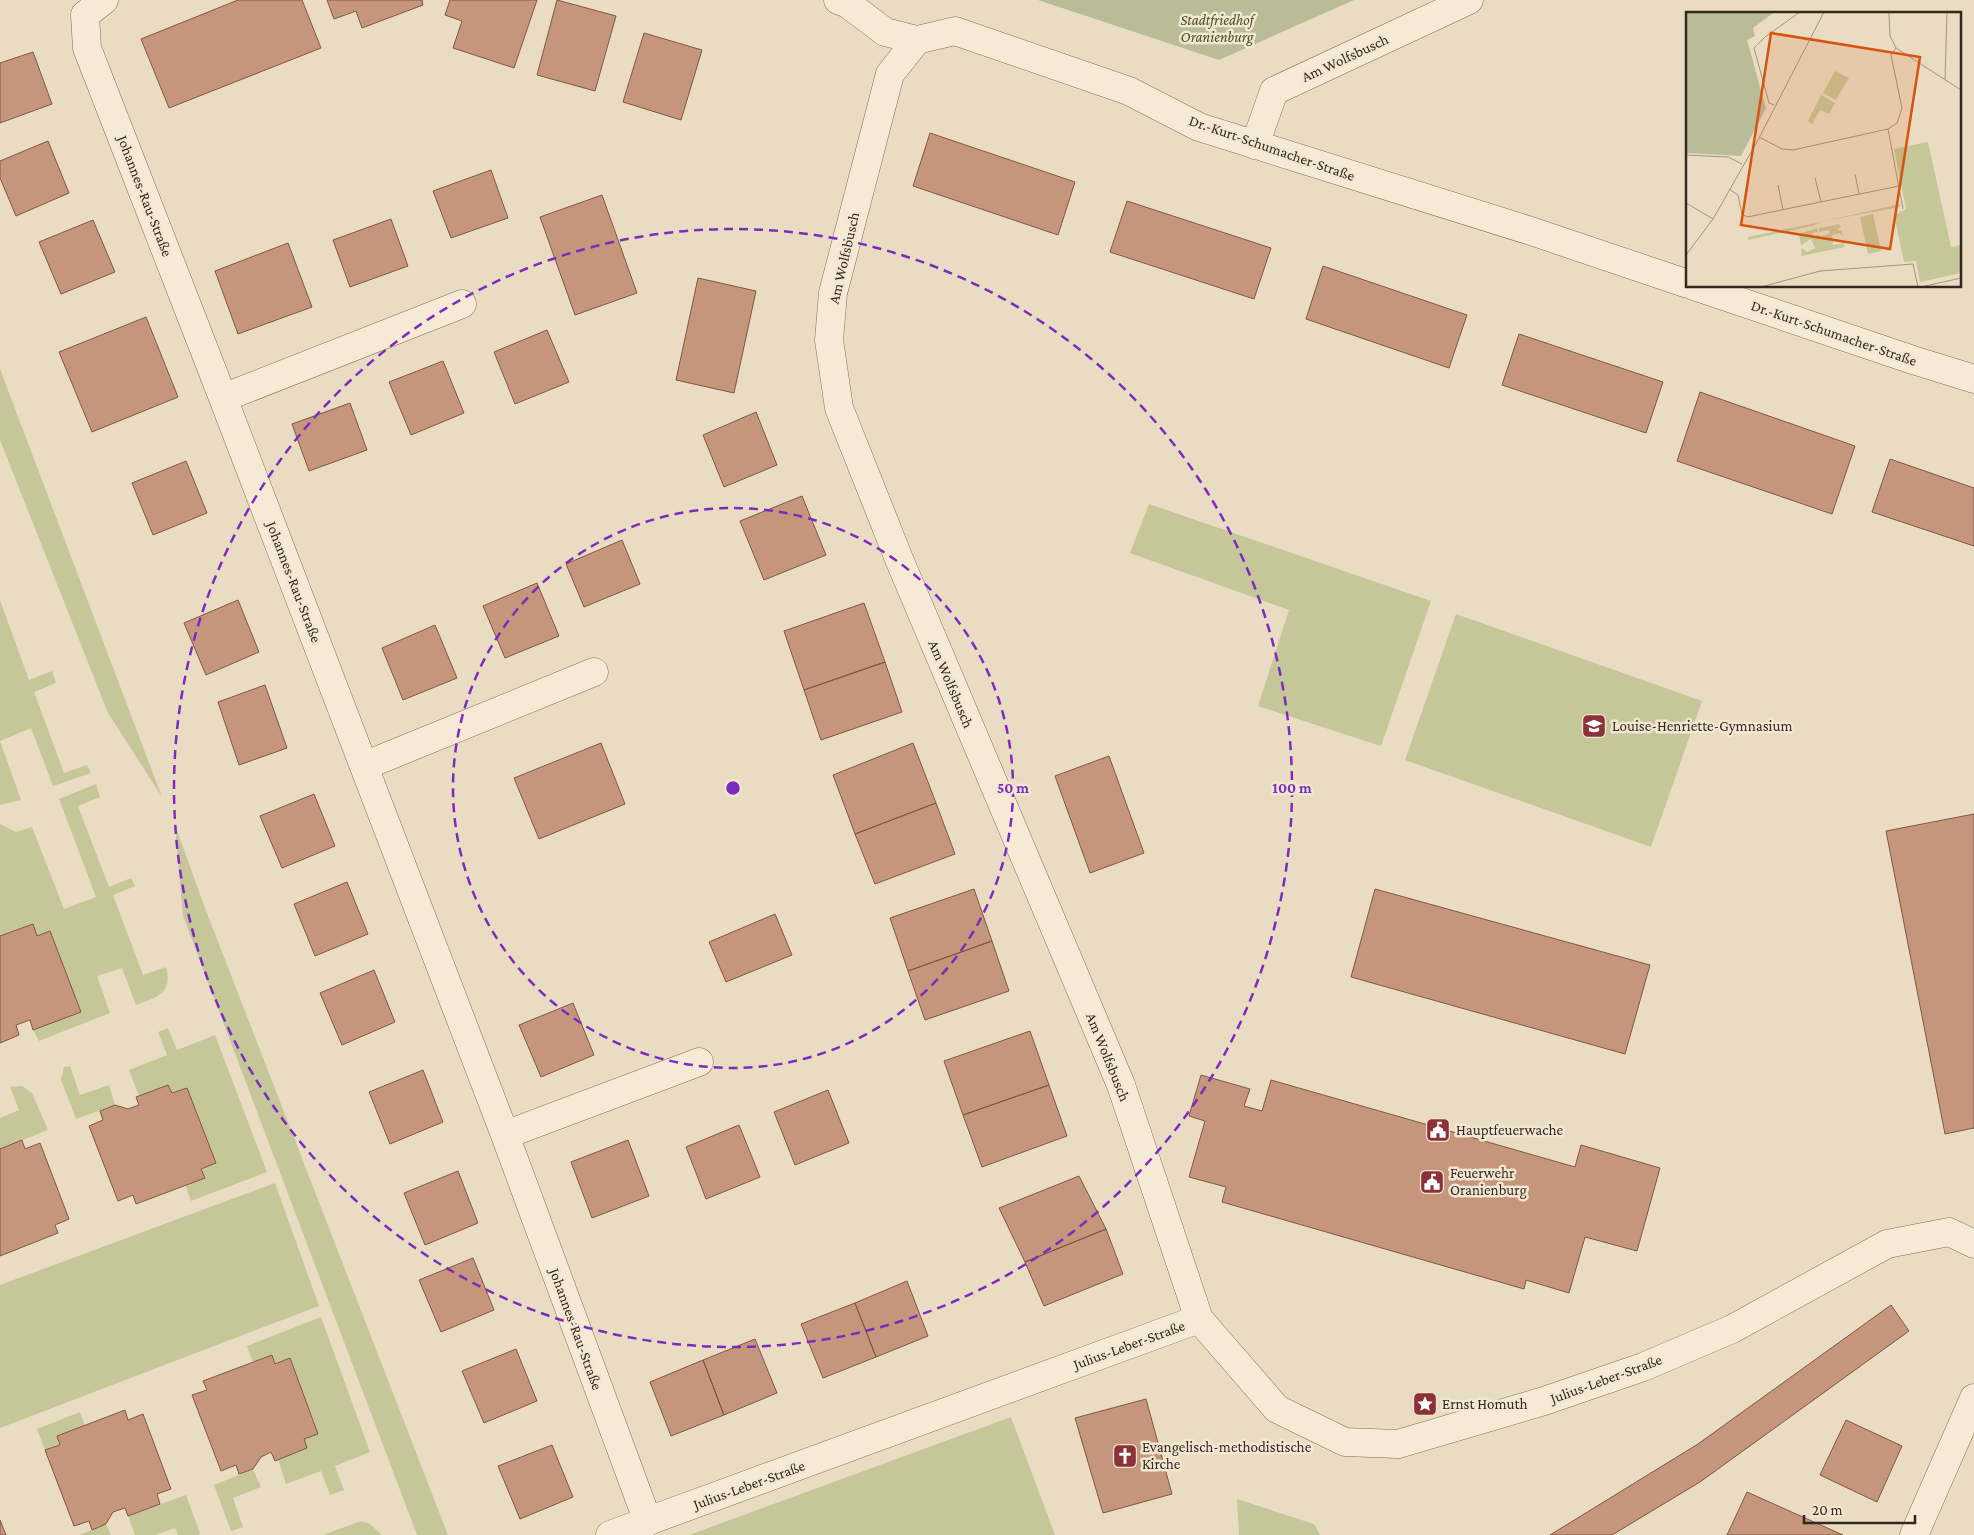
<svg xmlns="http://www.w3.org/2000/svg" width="1974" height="1535" font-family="'Crimson Pro',serif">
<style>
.green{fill:#c5c798}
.cemetery{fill:#babc97}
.building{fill:#c5967c;stroke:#805743}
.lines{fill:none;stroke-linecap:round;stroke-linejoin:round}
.minor-casing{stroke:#836e5c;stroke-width:29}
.tertiary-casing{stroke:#836e5c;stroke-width:29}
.minor{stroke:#f6ead6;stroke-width:28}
.tertiary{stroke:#f6ead6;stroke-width:28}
.ring{fill:none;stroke:#7b2cbf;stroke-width:2.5;stroke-dasharray:9 6}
.labels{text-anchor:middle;stroke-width:5;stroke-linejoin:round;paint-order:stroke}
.park-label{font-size:15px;font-style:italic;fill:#474f27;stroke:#f2e7d2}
.street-label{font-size:15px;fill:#34271e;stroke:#f2e7d2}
.poi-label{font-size:15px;fill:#34271e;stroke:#f2e7d2;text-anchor:start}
.inset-road{fill:none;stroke:#a19481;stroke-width:1}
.view{fill:#d6540e;fill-opacity:0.15;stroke:#d6540e;stroke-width:2.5}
.inset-edge{fill:none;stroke:#34271e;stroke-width:2.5}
.centre{fill:#7b2cbf;stroke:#f2e7d2;stroke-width:2.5}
.ring-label{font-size:15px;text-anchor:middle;font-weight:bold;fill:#7b2cbf;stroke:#f2e7d2;stroke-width:5;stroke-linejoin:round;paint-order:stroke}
</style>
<rect width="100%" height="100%" fill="#eadcc3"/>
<path class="green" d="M 0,369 L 162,797 L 108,713 L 0,440 Z
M 1149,504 L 1431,601 L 1381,746 L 1258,706 L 1289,610 L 1130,553 Z
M 0,600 L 29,680 L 52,671 L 56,683 L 34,692 L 64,773 L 87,765 L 91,773 L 53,786 L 31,728 L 0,741 L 21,800 L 0,805 Z
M 1456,614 L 1702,701 L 1651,847 L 1405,760 Z
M 96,784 L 100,797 L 78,806 L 109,887 L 131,878 L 135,886 L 113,895 L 143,975 L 166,967 C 173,994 157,997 136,1005 L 122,968 L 97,976 L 110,1013 L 39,1041 L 33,1030 L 81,1012 L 37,936 L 33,924 L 0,936 L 0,824 L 16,832 L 32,827 L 64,909 L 96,897 L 59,799 Z
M 175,825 L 205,908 L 448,1535 L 417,1535 L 183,916 Z
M 168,1028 L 177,1050 L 215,1035 L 267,1172 L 191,1201 L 185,1185 L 204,1177 L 201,1169 L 215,1163 L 187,1088 L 172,1093 L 168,1085 L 139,1096 L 129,1070 L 167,1055 L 158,1032 Z
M 70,1066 L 80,1095 L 109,1085 L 115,1105 L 76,1119 L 61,1080 L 64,1067 Z
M 22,1086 L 32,1093 L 48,1130 L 0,1149 L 0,1118 L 19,1110 L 10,1087 Z
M 275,1183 L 319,1306 L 0,1428 L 0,1285 Z
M 321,1317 L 370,1452 L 335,1466 L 344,1490 L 330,1495 L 321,1471 L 286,1484 L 278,1459 L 307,1448 L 304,1439 L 318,1433 L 290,1359 L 275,1364 L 272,1355 L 253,1362 L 247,1346 Z
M 80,1412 L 85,1426 L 57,1436 L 60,1445 L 45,1450 L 37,1429 Z
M 1011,1417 L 1055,1535 L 689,1535 Z
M 253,1469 L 261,1487 L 233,1498 L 243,1527 L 231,1531 L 214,1485 Z
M 186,1495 L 200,1533 L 199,1535 L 178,1535 L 175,1528 L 155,1535 L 135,1535 L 128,1516 Z
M 1237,1499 L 1314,1524 L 1320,1535 L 1239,1535 Z
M 361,1521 L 370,1524 L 382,1535 L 323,1535 Z
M 106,1524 L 111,1535 L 79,1535 Z"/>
<path class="cemetery" d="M 1038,0 L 1354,0 L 1219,60 Z"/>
<path class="building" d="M 238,0 L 302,0 L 321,48 L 169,108 L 141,39 Z
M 327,0 L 422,0 L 423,5 L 362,28 L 356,11 L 334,19 Z
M 450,0 L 537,0 L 514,68 L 453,48 L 462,21 L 445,15 Z
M 557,0 L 616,16 L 595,91 L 537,75 Z
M 644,33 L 702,50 L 681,120 L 623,102 Z
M 33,52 L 52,104 L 0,123 L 0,63 Z
M 930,133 L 1075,182 L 1058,235 L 913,186 Z
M 48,141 L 69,193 L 16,216 L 0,178 L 0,161 Z
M 491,170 L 508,218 L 451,238 L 433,191 Z
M 602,195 L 637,293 L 575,315 L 540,217 Z
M 1127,201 L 1271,248 L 1254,299 L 1110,252 Z
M 391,219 L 408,266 L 350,287 L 333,240 Z
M 93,220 L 115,272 L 61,294 L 39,242 Z
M 288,243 L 312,307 L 238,334 L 215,271 Z
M 1323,266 L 1467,315 L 1449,368 L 1306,319 Z
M 698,278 L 756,291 L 734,393 L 676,380 Z
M 146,317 L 178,397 L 92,432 L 59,352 Z
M 547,330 L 569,382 L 515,404 L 494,352 Z
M 1519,334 L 1663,382 L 1646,433 L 1502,385 Z
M 443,361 L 464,413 L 411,435 L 389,382 Z
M 1700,392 L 1855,446 L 1832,514 L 1677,461 Z
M 350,403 L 367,450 L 309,471 L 292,424 Z
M 756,412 L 777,465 L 724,487 L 703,435 Z
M 1890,459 L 1974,488 L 1974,546 L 1872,512 Z
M 186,461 L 207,513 L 153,535 L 132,483 Z
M 802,496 L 826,555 L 764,580 L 740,521 Z
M 622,540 L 640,584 L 584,607 L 566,564 Z
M 537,583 L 559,636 L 505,658 L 483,606 Z
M 238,600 L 259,652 L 206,675 L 184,623 Z
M 864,603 L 885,662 L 804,690 L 784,631 Z
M 435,625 L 457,678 L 403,700 L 382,648 Z
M 885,662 L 902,712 L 821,740 L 804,690 Z
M 265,685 L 287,748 L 239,765 L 218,702 Z
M 601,743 L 625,804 L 539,839 L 514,778 Z
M 913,743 L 936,803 L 855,834 L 833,775 Z
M 1109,756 L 1144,853 L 1090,873 L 1055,776 Z
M 314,794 L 335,846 L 282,868 L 260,816 Z
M 936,803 L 955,854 L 875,884 L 855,834 Z
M 1974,814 L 1974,1128 L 1945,1134 L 1886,831 Z
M 347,882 L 368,934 L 315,956 L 294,904 Z
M 974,889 L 992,941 L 908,971 L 890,918 Z
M 1375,889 L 1650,965 L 1625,1054 L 1351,977 Z
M 775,914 L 792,955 L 726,982 L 709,942 Z
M 33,924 L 37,936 L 50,931 L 81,1012 L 33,1030 L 30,1020 L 16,1025 L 19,1035 L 0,1043 L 0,936 Z
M 992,941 L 1009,991 L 925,1020 L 908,971 Z
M 374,970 L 395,1022 L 342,1045 L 320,993 Z
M 573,1003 L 594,1055 L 541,1077 L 519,1025 Z
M 1030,1031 L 1049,1085 L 963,1115 L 944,1061 Z
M 423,1070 L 443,1122 L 390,1144 L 369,1092 Z
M 1201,1075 L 1250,1089 L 1244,1106 L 1262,1111 L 1271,1080 L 1575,1167 L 1581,1145 L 1660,1168 L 1637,1251 L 1585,1237 L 1569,1293 L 1526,1280 L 1524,1289 L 1222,1202 L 1226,1187 L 1189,1177 L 1205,1121 L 1189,1116 Z
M 168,1085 L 172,1093 L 187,1088 L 216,1163 L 201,1169 L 205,1178 L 136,1204 L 133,1195 L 118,1201 L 89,1126 L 103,1120 L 100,1111 L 115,1105 L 128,1109 L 139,1105 L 136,1097 Z
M 1049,1085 L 1067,1136 L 982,1167 L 963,1115 Z
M 828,1090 L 849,1143 L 795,1165 L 774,1112 Z
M 739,1125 L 760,1177 L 706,1199 L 686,1147 Z
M 22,1140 L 25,1149 L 40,1143 L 69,1219 L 55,1225 L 58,1233 L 0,1256 L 0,1149 Z
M 628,1140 L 649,1196 L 592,1218 L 571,1162 Z
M 458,1171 L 478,1223 L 425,1245 L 404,1193 Z
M 1079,1176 L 1106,1229 L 1025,1262 L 999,1208 Z
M 1106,1229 L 1123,1274 L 1044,1306 L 1025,1262 Z
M 473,1258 L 494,1310 L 441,1332 L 419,1280 Z
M 907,1281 L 928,1336 L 876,1357 L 855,1303 Z
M 855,1303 L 876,1357 L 823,1378 L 801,1324 Z
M 1891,1305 L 1909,1331 L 1700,1482 L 1612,1535 L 1550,1535 L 1698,1444 Z
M 755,1339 L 777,1393 L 724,1415 L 703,1360 Z
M 516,1349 L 537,1401 L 484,1423 L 462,1371 Z
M 272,1355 L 275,1364 L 290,1358 L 318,1434 L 304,1439 L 307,1448 L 275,1461 L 271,1452 L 261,1457 L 253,1469 L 239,1474 L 236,1465 L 221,1471 L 192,1395 L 207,1390 L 203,1381 Z
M 703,1360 L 724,1415 L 671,1436 L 650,1382 Z
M 1146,1399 L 1172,1494 L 1103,1513 L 1075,1418 Z
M 125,1410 L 128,1420 L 143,1414 L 171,1489 L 157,1494 L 160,1504 L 128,1516 L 125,1508 L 113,1512 L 106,1524 L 92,1530 L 89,1521 L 74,1526 L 45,1450 L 60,1445 L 57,1436 Z
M 1846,1420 L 1902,1446 L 1877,1502 L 1820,1475 Z
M 552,1445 L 573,1497 L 520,1519 L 498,1466 Z
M 1747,1492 L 1843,1535 L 1727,1535 Z
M 0,1520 L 6,1535 L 0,1535 Z"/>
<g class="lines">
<defs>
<path id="minor" d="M 104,0 L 85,15 L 87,48 L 223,398 L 505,1135 L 648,1522
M 838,0 L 848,4 L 885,32 L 917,40 L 955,31 L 1129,91 L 1199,127 L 1531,231 L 1688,284
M 917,40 L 890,74 L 833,293 L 829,340 L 839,408 L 899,559 L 1121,1085 L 1199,1319 L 1277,1409 L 1345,1442 L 1398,1444 L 1544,1401 L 1643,1367 L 1732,1329 L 1887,1244 L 1949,1232 L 1974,1244
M 1255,145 L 1274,91 L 1469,0
M 1694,286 L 1913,360 L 1974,379
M 223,398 L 462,304
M 364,766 L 594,672
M 505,1135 L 699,1062
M 610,1535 L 1199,1319"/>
<path id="tertiary" d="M 1914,1535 L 1974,1398"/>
</defs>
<use href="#minor" class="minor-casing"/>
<use href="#tertiary" class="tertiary-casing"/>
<use href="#minor" class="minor"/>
<use href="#tertiary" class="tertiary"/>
</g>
<g class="ring">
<circle cx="733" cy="788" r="280"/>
<circle cx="733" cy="788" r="559"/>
</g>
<defs>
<symbol id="school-square" viewBox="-11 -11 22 22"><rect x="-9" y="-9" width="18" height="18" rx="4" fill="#8d3138" stroke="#f2e7d2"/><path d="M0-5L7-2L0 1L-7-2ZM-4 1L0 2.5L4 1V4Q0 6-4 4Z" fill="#fff"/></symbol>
<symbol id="civic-square" viewBox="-11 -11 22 22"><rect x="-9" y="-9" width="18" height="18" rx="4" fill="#8d3138" stroke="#f2e7d2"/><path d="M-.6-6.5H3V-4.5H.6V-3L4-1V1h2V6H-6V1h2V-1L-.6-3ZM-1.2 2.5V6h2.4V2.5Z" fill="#fff"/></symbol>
<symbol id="sight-square" viewBox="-11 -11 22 22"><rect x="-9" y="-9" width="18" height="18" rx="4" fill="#8d3138" stroke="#f2e7d2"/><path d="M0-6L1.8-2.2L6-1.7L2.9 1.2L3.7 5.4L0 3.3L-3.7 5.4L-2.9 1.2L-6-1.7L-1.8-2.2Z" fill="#fff"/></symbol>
<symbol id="church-square" viewBox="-11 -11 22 22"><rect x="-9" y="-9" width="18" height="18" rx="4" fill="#8d3138" stroke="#f2e7d2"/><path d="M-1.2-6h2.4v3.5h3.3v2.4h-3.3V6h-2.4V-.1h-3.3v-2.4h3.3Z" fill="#fff"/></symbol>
</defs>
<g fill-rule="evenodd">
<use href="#school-square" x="1580" y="712" width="28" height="28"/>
<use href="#civic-square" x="1424" y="1116" width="28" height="28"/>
<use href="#civic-square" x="1418" y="1168" width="28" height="28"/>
<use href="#sight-square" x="1411" y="1390" width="28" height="28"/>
<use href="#church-square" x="1111" y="1442" width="28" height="28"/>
</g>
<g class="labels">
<g class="park-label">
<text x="1217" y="25">Stadtfriedhof<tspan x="1217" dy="17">Oranienburg</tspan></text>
</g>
<g class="street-label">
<text transform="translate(1345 58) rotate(-25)" y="5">Am Wolfsbusch</text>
<text transform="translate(1272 148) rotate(19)" y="5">Dr.-Kurt-Schumacher-Straße</text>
<text transform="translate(145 196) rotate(69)" y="5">Johannes-Rau-Straße</text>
<text transform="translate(844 258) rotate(-77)" y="5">Am Wolfsbusch</text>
<text transform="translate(1834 333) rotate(19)" y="5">Dr.-Kurt-Schumacher-Straße</text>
<text transform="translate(294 582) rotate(69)" y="5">Johannes-Rau-Straße</text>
<text transform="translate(951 684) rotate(67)" y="5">Am Wolfsbusch</text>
<text transform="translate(1108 1057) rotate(68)" y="5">Am Wolfsbusch</text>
<text transform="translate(576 1329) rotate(70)" y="5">Johannes-Rau-Straße</text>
<text transform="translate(1129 1345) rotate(-20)" y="5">Julius-Leber-Straße</text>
<text transform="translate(1606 1379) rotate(-20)" y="5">Julius-Leber-Straße</text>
<text transform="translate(749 1485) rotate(-20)" y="5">Julius-Leber-Straße</text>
</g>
<g class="poi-label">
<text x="1612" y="731">Louise-Henriette-Gymnasium</text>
<text x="1456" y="1135">Hauptfeuerwache</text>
<text x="1450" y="1178">Feuerwehr<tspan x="1450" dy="17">Oranienburg</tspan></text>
<text x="1442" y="1409">Ernst Homuth</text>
<text x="1142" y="1452">Evangelisch-methodistische<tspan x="1142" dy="17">Kirche</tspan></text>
</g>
</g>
<g transform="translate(1686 12)">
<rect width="275" height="275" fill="#eadcc3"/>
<path d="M 149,59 L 163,66 L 150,88 L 137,81 ZM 135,83 L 149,91 L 143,102 L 134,98 L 126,112 L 122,109 ZM 242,130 L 265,235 L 275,233 L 275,261 L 234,270 L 230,249 L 218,250 L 208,203 L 220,197 L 208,137 ZM 215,192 L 214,195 L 138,209 ZM 187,202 L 195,239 L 182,242 L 174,205 ZM 135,210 L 126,214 L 62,228 L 62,225 ZM 153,212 L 155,215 L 151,218 L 155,218 L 157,225 L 154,221 L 146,223 L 147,233 L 158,231 L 159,235 L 115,244 L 116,236 L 121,240 L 129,236 L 125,227 L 115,233 L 113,222 L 131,216 L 132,220 L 126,221 L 127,224 L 133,223 L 134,226 L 144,221 L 143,218 L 133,220 L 133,216 Z" fill="#c5c798"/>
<path d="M 0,0 L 87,1 L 67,16 L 69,24 L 61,28 L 80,96 L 55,144 L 0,141 Z" fill="#babc97"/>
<path class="inset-road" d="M 203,0 L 204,24 L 210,36 L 275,78M 259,67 L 261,0M 88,93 L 83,91 L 68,36 L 79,25 L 114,0M 202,117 L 217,197M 73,125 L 96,137 L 107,138 L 202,117 L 211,111 L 216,96 L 205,43 L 210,36M 0,143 L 42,145 L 56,152M 169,162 L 173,182M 129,166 L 135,190M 92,173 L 97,198M 43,177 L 52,183 L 56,202 L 61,205 L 213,174M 0,191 L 27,207M 0,243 L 27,207 L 72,128 L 138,0M 75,275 L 134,259 L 227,252 L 232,275M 235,275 L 275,266"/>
<path class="view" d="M 85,21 L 234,45 L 204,237 L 55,213 Z"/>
<rect width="275" height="275" class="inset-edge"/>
</g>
<circle cx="733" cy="788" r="8" class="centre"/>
<g class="ring-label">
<text x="1013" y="793">50 m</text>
<text x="1292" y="793">100 m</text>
</g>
<path d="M1804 1515v8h111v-8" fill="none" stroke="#34271e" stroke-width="2.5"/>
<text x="1812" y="1515" font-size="15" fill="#34271e" stroke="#f2e7d2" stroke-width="4" paint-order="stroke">20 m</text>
</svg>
